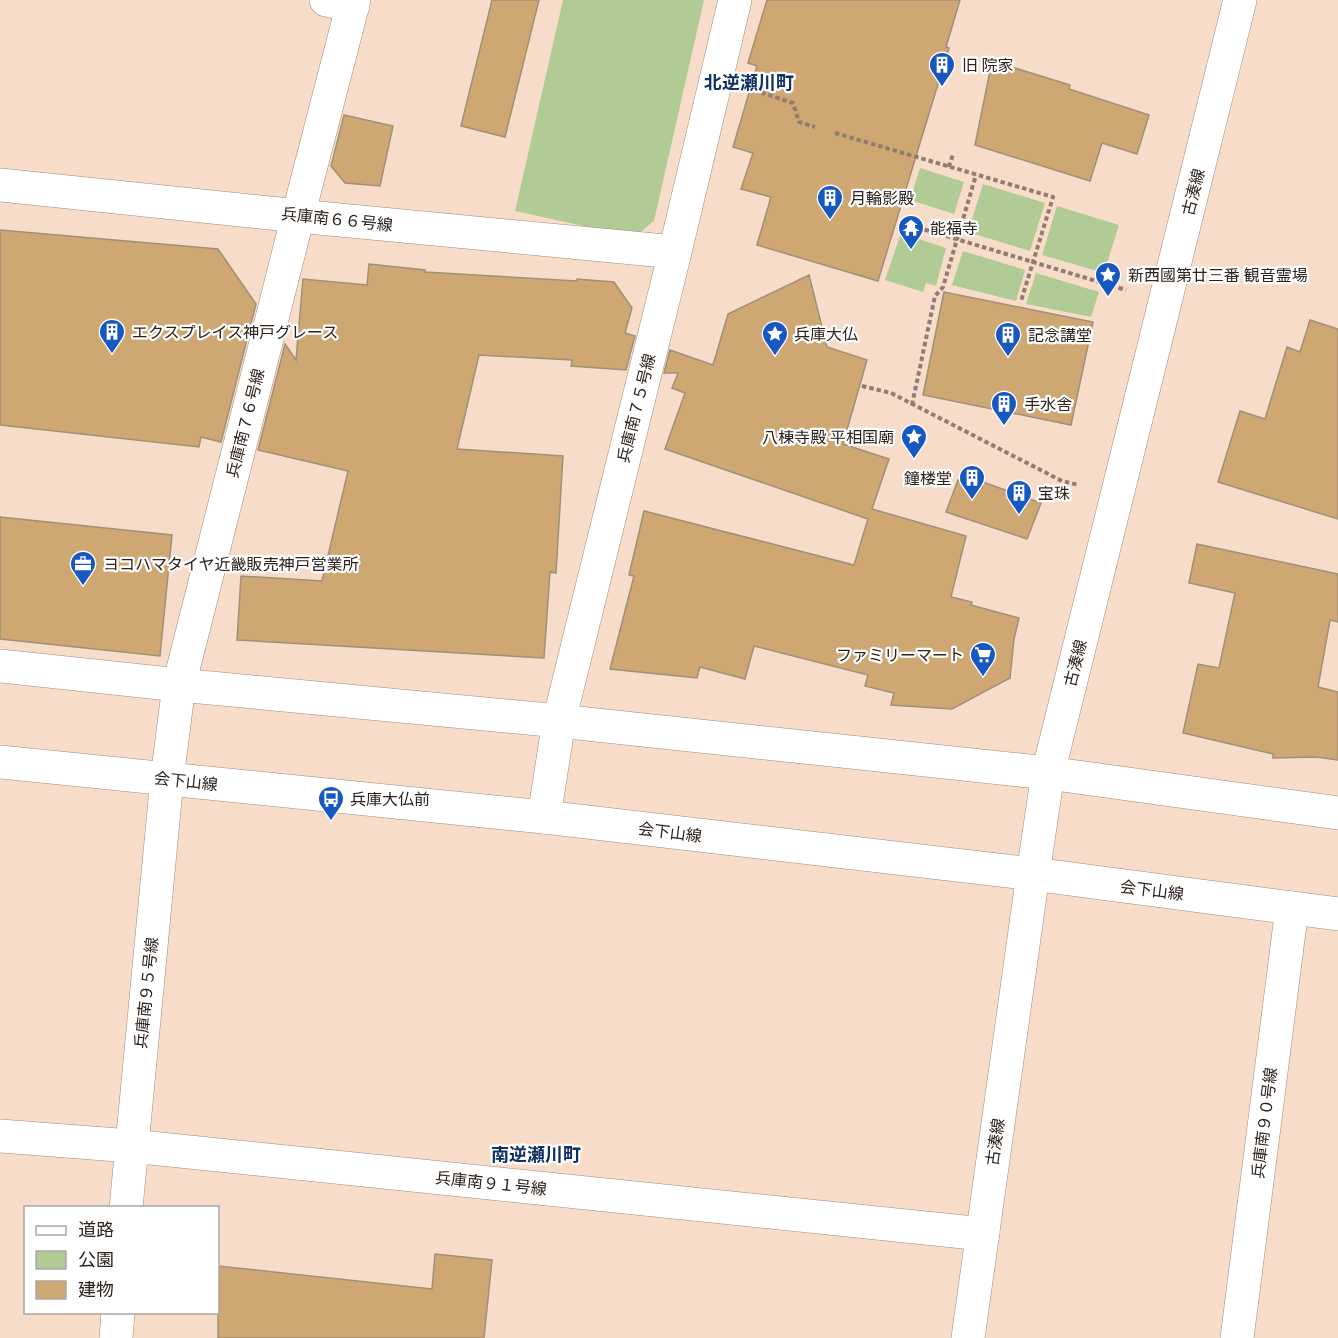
<svg xmlns="http://www.w3.org/2000/svg" width="1338" height="1338" font-family="'Source Serif 4','Noto Sans JP',serif">
<style>
.green{fill:#b0cc94}
.building{fill:#cfa772;stroke:#a18f78;stroke-width:1.5}
.lines{fill:none;stroke-linecap:round;stroke-linejoin:round}
.minor-casing{stroke:#a38979;stroke-width:34}
.tertiary-casing{stroke:#a38979;stroke-width:34}
.path{stroke:#917d71;stroke-width:4;stroke-dasharray:4.5 3;stroke-linecap:butt}
.minor{stroke:#fff;stroke-width:33}
.tertiary{stroke:#fff;stroke-width:33}
.labels{text-anchor:middle;stroke-width:4.5;stroke-linejoin:round;paint-order:stroke}
.poi-label{font-size:16px;fill:#2c211b;stroke:#fff;text-anchor:start}
.street-label{font-size:16px;fill:#2c211b;stroke:#fff}
.neighbourhood-label{font-size:18px;font-weight:bold;fill:#113064;stroke:#fff}
</style>
<rect width="100%" height="100%" fill="#f8dcca"/>
<path class="green" d="M 563,0 L 704,0 L 654,221 L 634,237 L 515,211 Z
M 920,168 L 964,182 L 954,214 L 910,200 Z
M 983,184 L 1045,203 L 1030,251 L 968,232 Z
M 1057,206 L 1119,225 L 1104,273 L 1042,255 Z
M 901,233 L 946,248 L 936,286 L 926,283 L 923,292 L 885,280 Z
M 963,251 L 1025,270 L 1016,301 L 952,285 Z
M 1036,273 L 1099,292 L 1091,317 L 1026,304 Z"/>
<path class="building" d="M 492,0 L 539,0 L 505,137 L 461,126 Z
M 767,0 L 960,0 L 946,47 L 949,48 L 878,281 L 757,245 L 771,197 L 741,189 L 753,153 L 733,147 L 757,66 L 748,63 Z
M 992,61 L 1070,85 L 1069,89 L 1149,115 L 1137,154 L 1102,143 L 1090,181 L 975,145 Z
M 344,115 L 393,126 L 380,186 L 345,183 L 331,166 Z
M 0,230 L 218,249 L 256,304 L 221,442 L 201,437 L 199,447 L 0,425 Z
M 369,264 L 425,270 L 425,272 L 577,281 L 577,279 L 614,282 L 632,308 L 625,333 L 635,336 L 626,370 L 571,366 L 572,360 L 479,355 L 457,449 L 563,456 L 556,573 L 550,572 L 544,658 L 237,640 L 241,576 L 322,581 L 348,471 L 258,450 L 285,344 L 296,360 L 303,279 L 367,285 Z
M 809,275 L 827,347 L 867,360 L 843,444 L 889,459 L 872,509 L 966,536 L 951,597 L 972,602 L 971,605 L 1019,618 L 1014,639 L 1010,678 L 952,709 L 891,705 L 894,693 L 865,686 L 868,675 L 754,646 L 745,679 L 700,667 L 697,678 L 610,669 L 634,576 L 629,575 L 644,511 L 854,565 L 868,519 L 665,449 L 685,393 L 672,388 L 678,373 L 664,373 L 670,350 L 713,365 L 728,314 Z
M 944,292 L 1093,322 L 1071,425 L 923,395 Z
M 1310,320 L 1338,329 L 1338,519 L 1218,482 L 1240,411 L 1265,419 L 1287,347 L 1300,352 Z
M 958,480 L 982,488 L 983,482 L 1041,503 L 1027,539 L 946,512 Z
M 0,517 L 172,535 L 160,656 L 0,639 Z
M 1197,544 L 1338,574 L 1338,622 L 1330,620 L 1318,687 L 1338,692 L 1338,760 L 1316,757 L 1273,758 L 1273,754 L 1183,733 L 1198,664 L 1219,668 L 1235,593 L 1189,583 Z
M 435,1254 L 492,1260 L 484,1338 L 218,1338 L 218,1266 L 432,1289 Z"/>
<g class="lines">
<defs>
<path id="minor" d="M 326,0 L 353,6
M 0,185 L 298,216 L 675,252
M 544,817 L 559,721 L 675,252 L 735,0
M 0,1136 L 131,1146 L 983,1234
M 126,1208 L 167,779 L 179,685 L 298,216 L 354,0
M 116,1338 L 118,1312
M 1237,1338 L 1292,908"/>
<path id="tertiary" d="M 0,666 L 179,685 L 559,721 L 1048,773 L 1338,813
M 0,762 L 544,817 L 1033,874 L 1338,914
M 968,1338 L 1033,874 L 1048,773 L 1240,0"/>
</defs>
<use href="#minor" class="minor-casing"/>
<use href="#tertiary" class="tertiary-casing"/>
<path class="path" d="M 754,90 L 793,103 L 799,122 L 815,127
M 835,133 L 1053,197 L 1021,301
M 949,167 L 953,154
M 903,223 L 1126,290
M 862,386 L 891,393 L 1062,481 L 1079,485
M 912,405 L 935,296 L 943,287 L 976,175"/>
<use href="#minor" class="minor"/>
<use href="#tertiary" class="tertiary"/>
</g>
<defs>
<symbol id="building-pin" viewBox="-11 -11 22 30"><path d="M0 17L-7.5 6A9.5 9.5 0 1 1 7.5 6Z" fill="#1657c2" stroke="#fff"/><path d="M-4-6H4V6H1V3H-1V6H-4ZM-2.5-4.3h1.7v1.8h-1.7ZM.8-4.3h1.7v1.8H.8ZM-2.5-1h1.7V.8h-1.7ZM.8-1h1.7V.8H.8Z" fill="#fff"/></symbol>
<symbol id="temple-pin" viewBox="-11 -11 22 30"><path d="M0 17L-7.5 6A9.5 9.5 0 1 1 7.5 6Z" fill="#1657c2" stroke="#fff"/><path d="M0-6L5-2H3V0L6.5 2.5H4V6H1.5V3h-3V6H-4V2.5H-6.5L-3 0V-2H-5Z" fill="#fff"/></symbol>
<symbol id="sight-pin" viewBox="-11 -11 22 30"><path d="M0 17L-7.5 6A9.5 9.5 0 1 1 7.5 6Z" fill="#1657c2" stroke="#fff"/><path d="M0-6L1.8-2.2L6-1.7L2.9 1.2L3.7 5.4L0 3.3L-3.7 5.4L-2.9 1.2L-6-1.7L-1.8-2.2Z" fill="#fff"/></symbol>
<symbol id="office-pin" viewBox="-11 -11 22 30"><path d="M0 17L-7.5 6A9.5 9.5 0 1 1 7.5 6Z" fill="#1657c2" stroke="#fff"/><path d="M-6-3h4V-5.5h4V-3h4V5H-6ZM-1-4.5V-3h2v-1.5ZM-6 0V1H6V0Z" fill="#fff"/></symbol>
<symbol id="supermarket-pin" viewBox="-11 -11 22 30"><path d="M0 17L-7.5 6A9.5 9.5 0 1 1 7.5 6Z" fill="#1657c2" stroke="#fff"/><path d="M-6-5.5h2.5l.6 2H6L4.5 2H-2.5L-4.4-4H-6ZM-1.5 3.2a1.3 1.3 0 1 0 .1 0ZM3 3.2a1.3 1.3 0 1 0 .1 0Z" fill="#fff"/></symbol>
<symbol id="bus-pin" viewBox="-11 -11 22 30"><path d="M0 17L-7.5 6A9.5 9.5 0 1 1 7.5 6Z" fill="#1657c2" stroke="#fff"/><path d="M-5-6H5V4H4V6H2V4H-2V6H-4V4H-5ZM-3.5-4V0h7V-4ZM-3.5 1.2v1.5H-2V1.2ZM2 1.2v1.5H3.5V1.2Z" fill="#fff"/></symbol>
</defs>
<g fill-rule="evenodd">
<use href="#building-pin" x="927" y="50" width="30" height="40"/>
<use href="#building-pin" x="815" y="183" width="30" height="40"/>
<use href="#temple-pin" x="896" y="213" width="30" height="40"/>
<use href="#sight-pin" x="1093" y="260" width="30" height="40"/>
<use href="#building-pin" x="97" y="317" width="30" height="40"/>
<use href="#sight-pin" x="760" y="319" width="30" height="40"/>
<use href="#building-pin" x="993" y="320" width="30" height="40"/>
<use href="#building-pin" x="989" y="389" width="30" height="40"/>
<use href="#sight-pin" x="899" y="422" width="30" height="40"/>
<use href="#building-pin" x="957" y="463" width="30" height="40"/>
<use href="#building-pin" x="1004" y="478" width="30" height="40"/>
<use href="#office-pin" x="68" y="549" width="30" height="40"/>
<use href="#supermarket-pin" x="968" y="640" width="30" height="40"/>
<use href="#bus-pin" x="316" y="784" width="30" height="40"/>
</g>
<g class="labels">
<g class="poi-label">
<text x="962" y="71">旧 院家</text>
<text x="850" y="204">月輪影殿</text>
<text x="930" y="234">能福寺</text>
<text x="1128" y="281">新西國第廿三番 観音霊場</text>
<text x="132" y="338">エクスプレイス神戸グレース</text>
<text x="794" y="340">兵庫大仏</text>
<text x="1028" y="341">記念講堂</text>
<text x="1024" y="410">手水舎</text>
<text x="894" y="443" text-anchor="end">八棟寺殿 平相国廟</text>
<text x="952" y="484" text-anchor="end">鐘楼堂</text>
<text x="1038" y="499">宝珠</text>
<text x="103" y="570">ヨコハマタイヤ近畿販売神戸営業所</text>
<text x="964" y="661" text-anchor="end">ファミリーマート</text>
<text x="350" y="805">兵庫大仏前</text>
</g>
<g class="street-label">
<text transform="translate(1193 192) rotate(-76)" y="6">古湊線</text>
<text transform="translate(337 219) rotate(6)" y="6">兵庫南６６号線</text>
<text transform="translate(636 408) rotate(-76)" y="6">兵庫南７５号線</text>
<text transform="translate(245 423) rotate(-76)" y="6">兵庫南７６号線</text>
<text transform="translate(1075 663) rotate(-76)" y="6">古湊線</text>
<text transform="translate(186 781) rotate(6)" y="6">会下山線</text>
<text transform="translate(670 832) rotate(7)" y="6">会下山線</text>
<text transform="translate(1152 890) rotate(7)" y="6">会下山線</text>
<text transform="translate(146 993) rotate(-84)" y="6">兵庫南９５号線</text>
<text transform="translate(1264 1123) rotate(-83)" y="6">兵庫南９０号線</text>
<text transform="translate(995 1142) rotate(-82)" y="6">古湊線</text>
<text transform="translate(491 1183) rotate(6)" y="6">兵庫南９１号線</text>
</g>
<g class="neighbourhood-label">
<text x="749" y="89">北逆瀬川町</text>
<text x="536" y="1161">南逆瀬川町</text>
</g>
</g>
<rect x="24" y="1206" width="195" height="108" fill="#ffffff" stroke="#aba6a4" stroke-width="1.5"/>
<rect x="36" y="1226" width="30" height="9" fill="#ffffff" stroke="#aba6a4" stroke-width="1.5"/>
<text x="78" y="1236" font-size="18" fill="#2c211b">道路</text>
<rect x="36" y="1251" width="30" height="18" fill="#b0cc94" stroke="#aba6a4" stroke-width="1.5"/>
<text x="78" y="1266" font-size="18" fill="#2c211b">公園</text>
<rect x="36" y="1281" width="30" height="18" fill="#cfa772" stroke="#aba6a4" stroke-width="1.5"/>
<text x="78" y="1296" font-size="18" fill="#2c211b">建物</text>
</svg>
